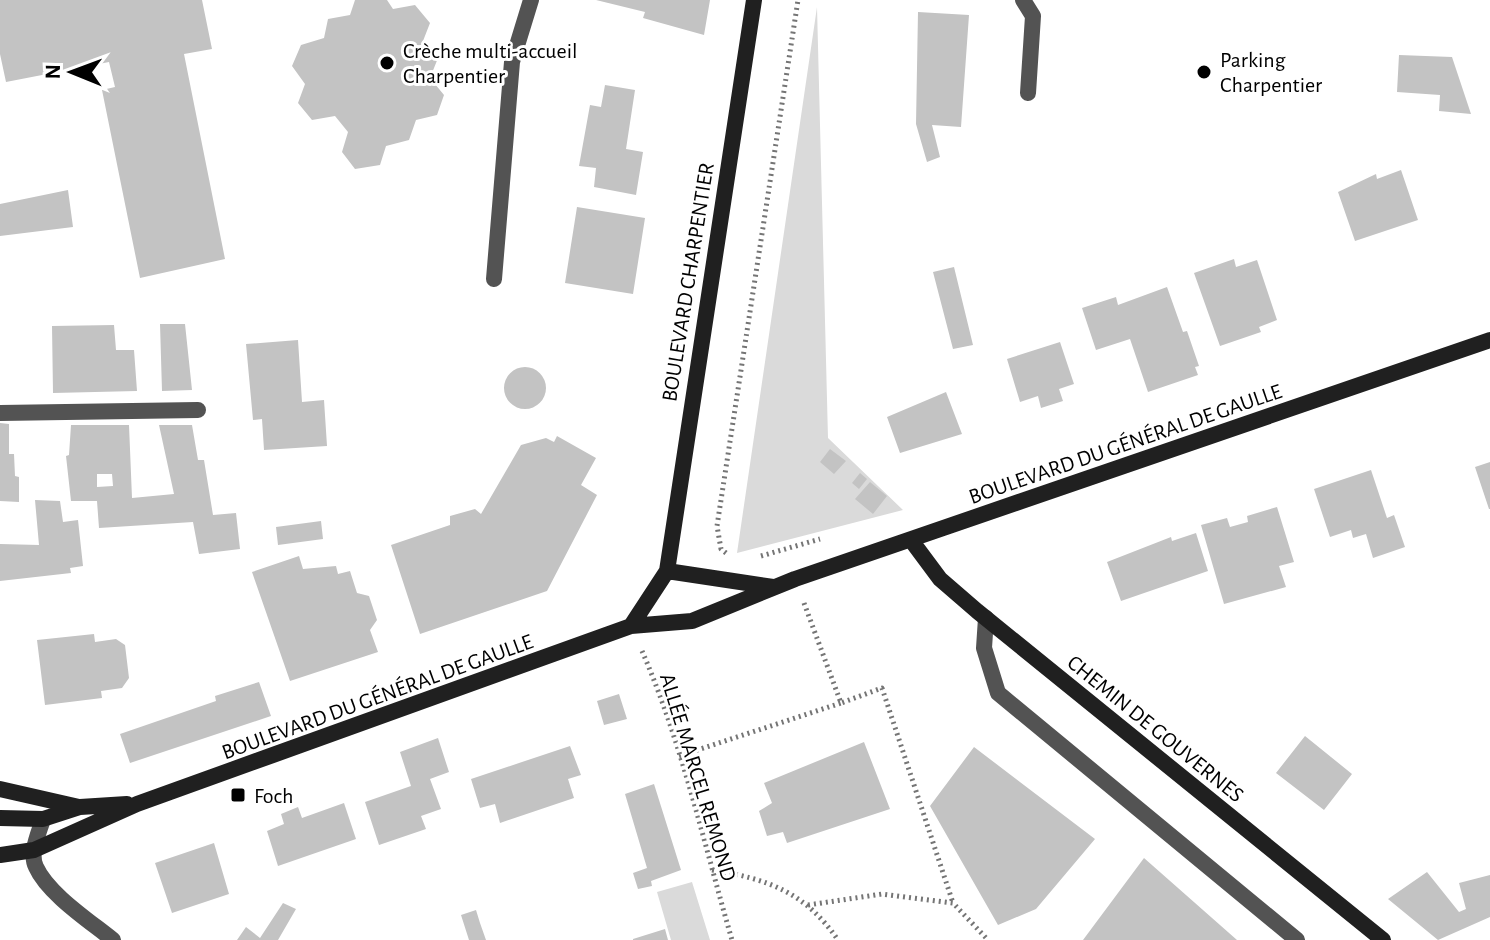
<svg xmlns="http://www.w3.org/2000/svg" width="1490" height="940" font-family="'Alegreya Sans',sans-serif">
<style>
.green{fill:#dadada}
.building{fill:#c3c3c3;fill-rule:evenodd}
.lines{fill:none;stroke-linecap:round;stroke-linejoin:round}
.path{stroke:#757575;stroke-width:5;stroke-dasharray:2 4;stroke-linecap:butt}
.lane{stroke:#535353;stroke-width:16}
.street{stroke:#535353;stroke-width:16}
.secondary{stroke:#202020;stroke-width:16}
.poi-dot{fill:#000;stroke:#fff;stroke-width:3}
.labels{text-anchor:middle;stroke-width:6;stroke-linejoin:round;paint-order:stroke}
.poi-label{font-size:22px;fill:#000;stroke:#fff;text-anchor:start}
.street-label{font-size:22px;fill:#000;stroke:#fff}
</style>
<rect width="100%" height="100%" fill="#fff"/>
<path class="green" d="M 817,7 L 828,438 L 903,510 L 737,553 Z
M 692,882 L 710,940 L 671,940 L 657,892 Z"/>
<path class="building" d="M 0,0 L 202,0 L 212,49 L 184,54 L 225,259 L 140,278 L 102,90 L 115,87 L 109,62 L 6,82 L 0,54 Z
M 355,0 L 387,0 L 393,9 L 415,5 L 430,23 L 423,41 L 438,58 L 430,78 L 444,95 L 437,115 L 416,120 L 409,140 L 386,146 L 380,165 L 355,169 L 342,152 L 348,132 L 335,116 L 312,120 L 298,103 L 305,84 L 292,66 L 301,45 L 324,38 L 328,19 L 350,15 Z
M 596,0 L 710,0 L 704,35 L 643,18 L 645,12 Z
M 918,12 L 969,15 L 961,127 L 932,125 L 940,157 L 927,162 L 916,124 Z
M 1399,55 L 1452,57 L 1471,114 L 1439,111 L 1440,95 L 1397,92 Z
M 605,85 L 635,90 L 626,149 L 643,152 L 636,195 L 594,187 L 596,168 L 579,166 L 590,105 L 601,107 Z
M 1401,170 L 1418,220 L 1355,241 L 1338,192 L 1376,174 L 1377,179 Z
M 68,190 L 73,227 L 0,236 L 0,204 Z
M 577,207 L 645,218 L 633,294 L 565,283 Z
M 1234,259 L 1236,267 L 1257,260 L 1277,320 L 1259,327 L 1261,332 L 1220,346 L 1194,273 Z
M 954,267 L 973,345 L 953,349 L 933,272 Z
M 1167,287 L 1183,332 L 1187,331 L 1199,366 L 1195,367 L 1198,375 L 1148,392 L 1130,339 L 1096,350 L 1082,308 L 1116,297 L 1118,305 Z
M 160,324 L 185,324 L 192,390 L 162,391 Z
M 114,325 L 116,350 L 134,350 L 137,391 L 53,393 L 52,326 Z
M 298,340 L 302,402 L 324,400 L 327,446 L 264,450 L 262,419 L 253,420 L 246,344 Z
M 1060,342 L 1074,384 L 1059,389 L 1063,401 L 1041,408 L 1038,396 L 1020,402 L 1007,359 Z
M504 388a21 21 0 1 1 42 0a21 21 0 1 1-42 0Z
M 946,392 L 962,434 L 900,453 L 887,417 Z
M 0,423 L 9,424 L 9,454 L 14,454 L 15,476 L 19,477 L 19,502 L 0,501 Z
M 71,425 L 129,425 L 132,498 L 174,494 L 159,425 L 192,425 L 198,460 L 204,460 L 213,515 L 236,513 L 240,549 L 199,554 L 193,522 L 99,528 L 97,501 L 71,501 L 66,456 L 69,455 ZM 97,474 L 112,474 L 113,486 L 97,487 Z
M 557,436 L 596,458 L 581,485 L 597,495 L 547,591 L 420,634 L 391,545 L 450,525 L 450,516 L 475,509 L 481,514 L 521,445 L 546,438 L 554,442 Z
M 830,449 L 846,461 L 834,474 L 820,462 Z
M 1490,462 L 1490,509 L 1489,509 L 1475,467 Z
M 1371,470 L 1387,518 L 1394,515 L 1405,547 L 1373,558 L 1366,534 L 1353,538 L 1351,530 L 1330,537 L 1314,489 Z
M 860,473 L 867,479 L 859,489 L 852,483 Z
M 870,482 L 887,496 L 873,514 L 855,499 Z
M 35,500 L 60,501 L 63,522 L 78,520 L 83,566 L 70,568 L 71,573 L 0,581 L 0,544 L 39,545 Z
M 1277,507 L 1294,562 L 1279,566 L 1286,587 L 1224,604 L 1201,525 L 1227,518 L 1230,527 L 1248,522 L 1247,516 Z
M 321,521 L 323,539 L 278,545 L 276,527 Z
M 1196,533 L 1208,571 L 1121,601 L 1107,562 L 1171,537 L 1172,541 Z
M 299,556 L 303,569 L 336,566 L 338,574 L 350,571 L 357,593 L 369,596 L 377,620 L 370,630 L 378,652 L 290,681 L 252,572 Z
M 94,634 L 95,642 L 116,639 L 125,645 L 129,678 L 122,688 L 101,691 L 102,698 L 45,705 L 37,640 Z
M 259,682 L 271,716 L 130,763 L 120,734 L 216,701 L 215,696 Z
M 619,694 L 627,719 L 604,725 L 597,701 Z
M 1305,736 L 1352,774 L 1324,810 L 1276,773 Z
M 438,738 L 449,772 L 430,779 L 441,809 L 421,816 L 426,829 L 379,845 L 365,802 L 411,786 L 400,752 Z
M 864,742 L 890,809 L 787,843 L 783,832 L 767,836 L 759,811 L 772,803 L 764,783 Z
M 570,746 L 581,775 L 568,779 L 574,798 L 500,823 L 495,804 L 480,808 L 471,779 Z
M 974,747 L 1095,839 L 1036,909 L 998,925 L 930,806 Z
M 654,784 L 681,870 L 651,881 L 652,886 L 638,889 L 633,873 L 647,868 L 625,794 Z
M 344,803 L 356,839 L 278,866 L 267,831 L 284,824 L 281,814 L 298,807 L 302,818 Z
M 214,843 L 229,894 L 172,913 L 155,863 Z
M 1144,858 L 1237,940 L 1083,940 Z
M 1427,872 L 1459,912 L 1466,909 L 1459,883 L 1490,875 L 1490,917 L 1438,940 L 1388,899 Z
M 283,903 L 296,909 L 278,940 L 237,940 L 246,927 L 260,938 Z
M 476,910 L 480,923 L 486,940 L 469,940 L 461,915 Z
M 665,929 L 668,940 L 633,940 L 633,939 Z"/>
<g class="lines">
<path class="path" d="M 726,553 L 721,549 L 717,526 L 798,0
M 761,556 L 820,539
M 804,603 L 841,703 L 882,688 L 953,903
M 642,651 C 682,743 704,844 732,940
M 679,756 L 841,703
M 712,870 C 768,879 805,892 838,940
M 808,905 L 882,894 L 953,903 L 988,940"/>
<path class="lane" d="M 1023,0 L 1033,16 L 1028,93
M 494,279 L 512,62 L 531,0
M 986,618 L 984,648 L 998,693 L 1297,940"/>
<path class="street" d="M 0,413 L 198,410
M 43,819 C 39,833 29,853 36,867 C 48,894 91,922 113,940"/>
<path class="secondary" d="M 911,540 L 940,579 L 977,611 L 1383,940
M 667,571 L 773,587
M 631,626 L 667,571 L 754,0
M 0,789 L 79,807
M 0,818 L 43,819 L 80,807 L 127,804
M 0,855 L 34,850 L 137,804 L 631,626 L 692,621 L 795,579 L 1490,340"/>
</g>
<g class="poi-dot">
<circle cx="387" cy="63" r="8"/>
<circle cx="1204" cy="72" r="8"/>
<rect x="230" y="787" width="16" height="16" rx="4"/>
</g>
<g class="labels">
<g class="poi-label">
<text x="403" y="58">Crèche multi-accueil<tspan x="403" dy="25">Charpentier</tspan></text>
<text x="1220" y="67">Parking<tspan x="1220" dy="25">Charpentier</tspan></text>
<text x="254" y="803">Foch</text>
</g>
<g class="street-label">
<text transform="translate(687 282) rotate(-81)" y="8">BOULEVARD CHARPENTIER</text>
<text transform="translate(1125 443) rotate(-19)" y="8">BOULEVARD DU GÉNÉRAL DE GAULLE</text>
<text transform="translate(377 696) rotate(-20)" y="8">BOULEVARD DU GÉNÉRAL DE GAULLE</text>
<text transform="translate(1156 728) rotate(39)" y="8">CHEMIN DE GOUVERNES</text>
<text transform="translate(699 777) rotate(73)" y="8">ALLÉE MARCEL REMOND</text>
</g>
</g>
<g transform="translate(72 72) rotate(271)" stroke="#ffffff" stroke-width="6" paint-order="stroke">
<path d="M0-6L14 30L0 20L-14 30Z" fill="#000000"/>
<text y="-12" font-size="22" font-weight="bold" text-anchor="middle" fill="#000000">N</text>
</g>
</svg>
